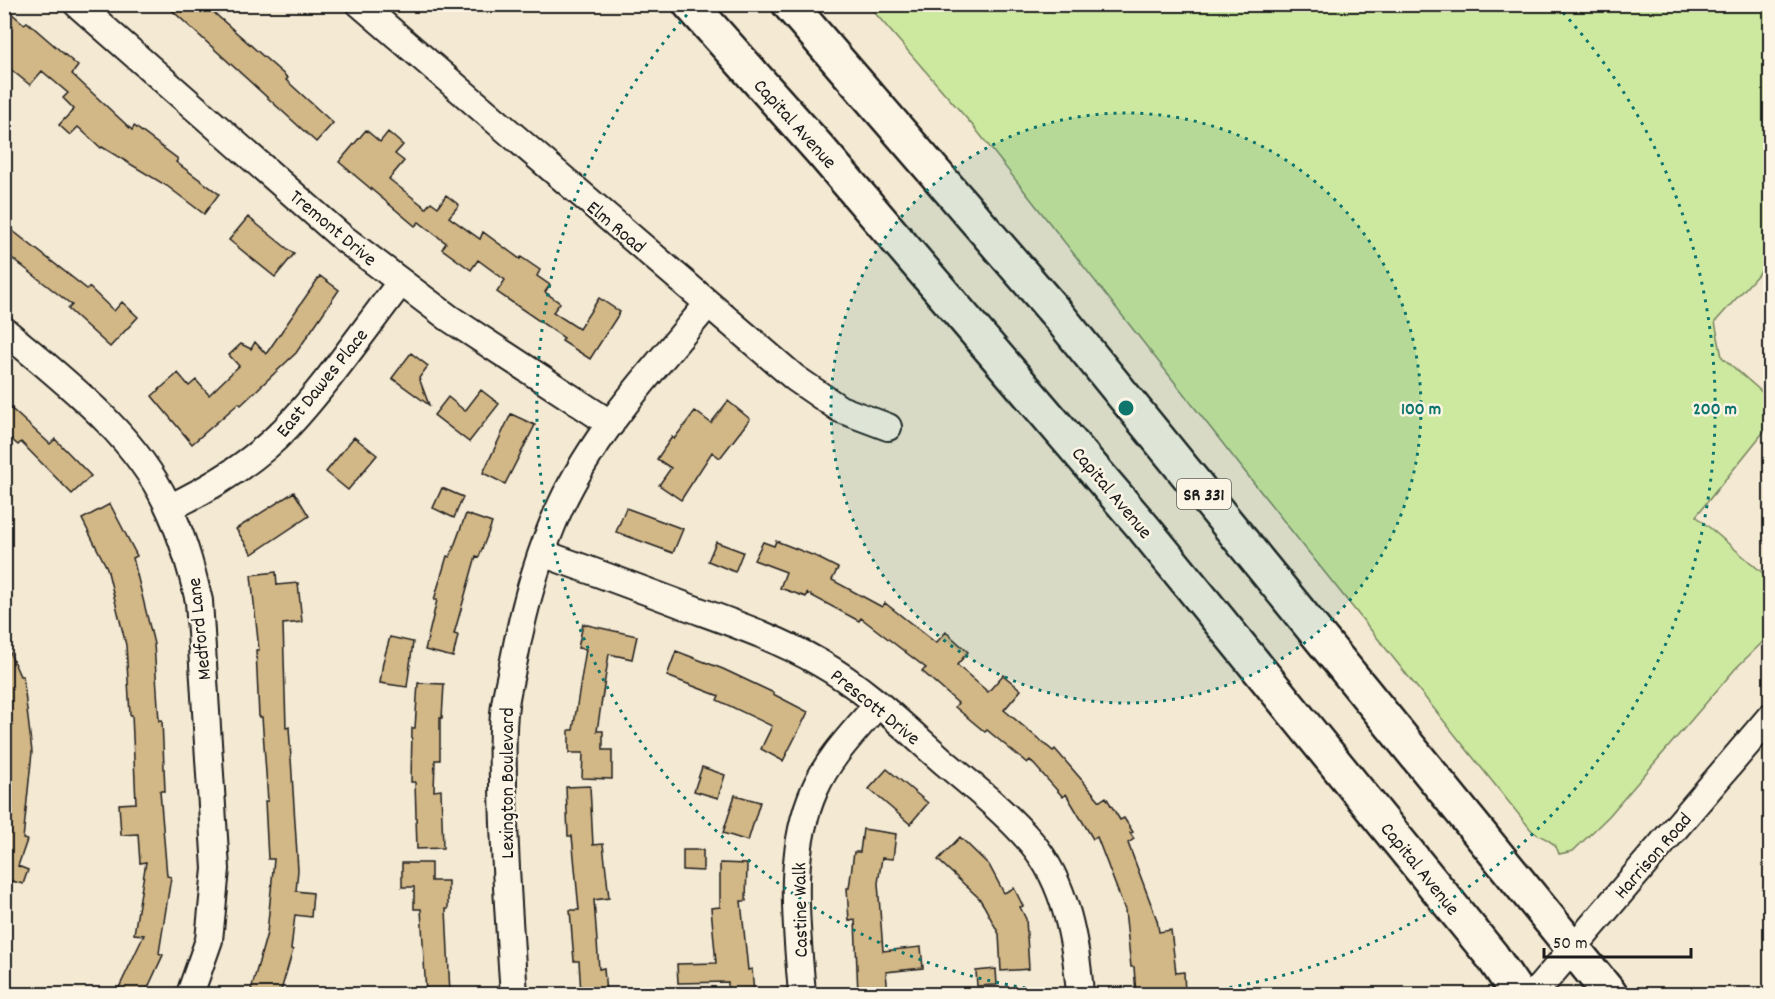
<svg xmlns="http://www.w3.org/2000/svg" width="1775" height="999" font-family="Dekko,sans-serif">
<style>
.green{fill:#cde89f;stroke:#74825e;stroke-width:1.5}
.building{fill:#d2b787;stroke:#1c1c1c;stroke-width:1.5}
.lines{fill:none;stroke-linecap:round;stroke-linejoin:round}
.minor-casing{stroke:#1c1c1c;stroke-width:30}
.highway-casing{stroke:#1c1c1c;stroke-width:38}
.minor{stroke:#fcf5e5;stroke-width:26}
.highway{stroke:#fcf5e5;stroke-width:33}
.ring{fill:none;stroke:#0f766e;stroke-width:3;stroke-dasharray:3 6}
.labels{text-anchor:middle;stroke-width:5;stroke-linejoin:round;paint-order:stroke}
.shield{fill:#fcf5e5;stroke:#5f5d58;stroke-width:1.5}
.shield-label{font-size:18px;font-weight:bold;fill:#1c1c1c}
.street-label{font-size:20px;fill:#1c1c1c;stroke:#fcf5e5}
.centre{fill:#0f766e;stroke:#fcf5e5;stroke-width:3}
.ring-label{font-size:18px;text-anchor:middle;font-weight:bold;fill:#0f766e;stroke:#fcf5e5;stroke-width:5;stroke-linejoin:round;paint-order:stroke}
</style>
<rect width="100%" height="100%" fill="#f4e9d2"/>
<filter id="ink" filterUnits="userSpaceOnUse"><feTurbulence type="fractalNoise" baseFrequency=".0167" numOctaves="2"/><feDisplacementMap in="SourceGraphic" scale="12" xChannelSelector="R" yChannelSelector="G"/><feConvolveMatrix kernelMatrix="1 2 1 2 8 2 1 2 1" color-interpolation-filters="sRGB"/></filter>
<g filter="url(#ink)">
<path class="green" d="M 868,5 L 1770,5 L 1770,261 L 1715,322 L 1722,357 L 1770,399 L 1770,424 L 1696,516 L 1764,574 L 1770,568 L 1770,635 L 1736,668 L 1609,816 L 1573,851 L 1559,854 C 1555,840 1543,839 1532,831 L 1294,534 L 974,127 Z"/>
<path class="building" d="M 165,4 L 204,4 L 288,78 L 286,80 L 333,123 L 316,142 Z
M 4,7 L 24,24 L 27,22 L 78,66 L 72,74 L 132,130 L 134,126 L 178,159 L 176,162 L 219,194 L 204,214 L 167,186 L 102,147 L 101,148 L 78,127 L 70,135 L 59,125 L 74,109 L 63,98 L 68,93 L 42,71 L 30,85 L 4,64 Z
M 366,130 L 380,142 L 388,132 L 403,145 L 395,154 L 404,161 L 389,179 L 426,208 L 431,202 L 438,207 L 446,195 L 459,205 L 449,217 L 480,239 L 483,232 L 520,259 L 521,257 L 540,270 L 537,276 L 550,285 L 545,292 L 560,303 L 553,312 L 579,329 L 599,298 L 620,312 L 590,359 L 562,341 L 564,338 L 497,292 L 505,280 L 478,260 L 471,270 L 442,249 L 446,243 L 419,222 L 415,226 L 339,162 Z
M 248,217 L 294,254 L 275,277 L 229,240 Z
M 4,224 L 87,289 L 89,287 L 114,311 L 122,302 L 138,317 L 110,347 L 68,309 L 72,305 L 4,252 Z
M 320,276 L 339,290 L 296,353 L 241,405 L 239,403 L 192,444 L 152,396 L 178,373 L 189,386 L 196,380 L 209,395 L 239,366 L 229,355 L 241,344 L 251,349 L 255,342 L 266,354 Z
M 411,353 L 428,366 L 419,378 L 429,405 L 392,378 Z
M 481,390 L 499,404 L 469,442 L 434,415 L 448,397 L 465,411 Z
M 728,401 L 750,419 L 720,458 L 712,452 L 681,500 L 659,485 L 671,468 L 657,459 L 672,437 L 674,439 L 695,411 L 711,423 Z
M 4,402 L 50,444 L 55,439 L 91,476 L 72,494 L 21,442 L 18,445 L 4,433 Z
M 511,414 L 535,425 L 505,484 L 483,473 Z
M 354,437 L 377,455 L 348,490 L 326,472 Z
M 442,488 L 463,497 L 454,518 L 433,508 Z
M 294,492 L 309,516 L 252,554 L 236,529 Z
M 110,504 L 137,556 L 133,558 L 154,644 L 159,721 L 162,720 L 165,791 L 160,791 L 167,876 L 171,877 L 159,953 L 163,955 L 145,994 L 116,994 L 144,935 L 134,934 L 146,862 L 140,863 L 138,834 L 121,835 L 119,804 L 136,803 L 132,715 L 130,715 L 126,645 L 107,568 L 82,519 Z
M 626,508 L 683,529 L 673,553 L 616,532 Z
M 466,514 L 492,523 L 479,557 L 476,556 L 454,634 L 458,635 L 453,657 L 425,650 L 437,600 L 434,600 L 447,556 L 450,557 Z
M 776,541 L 820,558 L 820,559 L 838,568 L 832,580 L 882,607 L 885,603 L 936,643 L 946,632 L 968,652 L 957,665 L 988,692 L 1003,675 L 1021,690 L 1004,710 L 1053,751 L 1055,749 L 1100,801 L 1106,797 L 1120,820 L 1124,818 L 1133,832 L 1130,833 L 1134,839 L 1128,843 L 1157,920 L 1159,932 L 1171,930 L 1176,973 L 1184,972 L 1185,994 L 1136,994 L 1134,967 L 1131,967 L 1125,910 L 1097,837 L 1093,839 L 1066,794 L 1063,797 L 1030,760 L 1027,763 L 987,730 L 985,732 L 955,707 L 958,703 L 922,671 L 926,668 L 861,618 L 859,621 L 807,593 L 806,597 L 780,588 L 786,572 L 754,560 L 763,542 L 774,546 Z
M 716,542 L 743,552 L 735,572 L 708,561 Z
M 276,572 L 277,585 L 298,583 L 302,622 L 283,624 L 286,728 L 289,727 L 298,870 L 296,891 L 313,893 L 311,917 L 295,915 L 291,949 L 293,950 L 280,994 L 250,994 L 267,933 L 274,859 L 268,859 L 265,801 L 268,801 L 262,717 L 259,717 L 256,650 L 259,650 L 251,575 Z
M 583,624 L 637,636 L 632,659 L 609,654 L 597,731 L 603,731 L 603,750 L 612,750 L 612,779 L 582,778 L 583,753 L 569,753 L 569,730 L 573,730 L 586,649 L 578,648 Z
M 390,637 L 413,642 L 407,687 L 380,683 L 383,662 Z
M 4,640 L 20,676 L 23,676 L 32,752 L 23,839 L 27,840 L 18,866 L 28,870 L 23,884 L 12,881 L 6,897 L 4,896 L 4,759 L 7,740 L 4,740 Z
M 676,651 L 723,669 L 774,693 L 773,694 L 808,712 L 783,761 L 761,749 L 772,726 L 717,700 L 719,696 L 667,676 Z
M 418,683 L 444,684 L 442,718 L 440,718 L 440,760 L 435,760 L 434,791 L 441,790 L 443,848 L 417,849 L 415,782 L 411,782 L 412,728 L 415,728 Z
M 702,767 L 725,775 L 718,798 L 694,791 Z
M 887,769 L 928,803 L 910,824 L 869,789 Z
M 590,786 L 593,845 L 603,844 L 609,898 L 594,900 L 599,969 L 604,968 L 606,994 L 581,994 L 579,961 L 574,961 L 570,910 L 579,910 L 572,836 L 568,836 L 566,787 Z
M 735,795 L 760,802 L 748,841 L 723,833 Z
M 863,829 L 896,834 L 893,859 L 882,858 L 878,883 L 883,951 L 921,947 L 923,968 L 886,972 L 888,994 L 858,994 L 855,920 L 849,921 L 847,888 L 849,888 L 854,852 L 860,852 Z
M 960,837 L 989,865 L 1004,893 L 1014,888 L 1023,906 L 1020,907 L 1026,919 L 1029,969 L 1001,971 L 999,934 L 984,906 L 979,898 L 938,860 Z
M 683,850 L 703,850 L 703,871 L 683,870 Z
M 402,863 L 431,863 L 431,881 L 448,881 L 448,909 L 446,909 L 450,994 L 426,994 L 421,909 L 414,909 L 414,887 L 402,887 Z
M 720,863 L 747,864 L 746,901 L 741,901 L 748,970 L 752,969 L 754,994 L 728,994 L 728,982 L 678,983 L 677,964 L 716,963 L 711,908 L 720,907 Z
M 996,969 L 997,985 L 977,986 L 976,971 Z"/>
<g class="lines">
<defs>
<path id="minor" d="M 77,4 L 343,238 L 449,318 L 611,424
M 360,4 L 795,378 L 840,409 L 888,427
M 4,330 C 62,380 132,431 166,502 C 182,534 191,567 199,601 L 216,869 L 209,940 L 190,994
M 169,508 C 211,488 255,461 287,427 C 328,383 364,330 401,282
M 542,553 C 592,571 641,589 691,608 C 735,624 779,639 820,663 C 866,689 904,727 944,762 C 974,787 1005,812 1031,842 C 1066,883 1076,942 1080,994
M 514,994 C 509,925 504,856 503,786 C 503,759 501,732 505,705 C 507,690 511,675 514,660 C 524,607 538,554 561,505 C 596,430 656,367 708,304
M 802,994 C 797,927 786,853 815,789 C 829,757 855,731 878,704
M 1534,994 L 1770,717"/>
<path id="highway" d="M 690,4 L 821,151 L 1143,527 L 1492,956 L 1518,994
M 789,4 L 1057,314 L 1610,994"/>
</defs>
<use href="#minor" class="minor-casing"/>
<use href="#highway" class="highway-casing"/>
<use href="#minor" class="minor"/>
<use href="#highway" class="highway"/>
</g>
</g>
<circle cx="1126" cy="408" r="295" fill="#0f766e" fill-opacity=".12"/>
<g class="ring">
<circle cx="1126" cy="408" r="295"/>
<path d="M1070 994A589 589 0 0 1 695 6M1557 6A589 589 0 0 1 1182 994"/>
</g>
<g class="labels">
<rect class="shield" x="1177" y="479" width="54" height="30" rx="4.5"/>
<g class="shield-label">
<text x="1204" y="500">SR 331</text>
</g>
<g class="street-label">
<text transform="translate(796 123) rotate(48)" y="7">Capital Avenue</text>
<text transform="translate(617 226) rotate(40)" y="7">Elm Road</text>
<text transform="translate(334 227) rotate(40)" y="7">Tremont Drive</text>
<text transform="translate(321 382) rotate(-51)" y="7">East Dawes Place</text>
<text transform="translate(1113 492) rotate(50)" y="7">Capital Avenue</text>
<text transform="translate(198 629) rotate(-96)" y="7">Medford Lane</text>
<text transform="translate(876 706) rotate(39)" y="7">Prescott Drive</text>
<text transform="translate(506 783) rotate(-90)" y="7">Lexington Boulevard</text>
<text transform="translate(1652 855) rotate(-49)" y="7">Harrison Road</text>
<text transform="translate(1421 868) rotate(51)" y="7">Capital Avenue</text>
<text transform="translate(799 910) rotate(-91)" y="7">Castine Walk</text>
</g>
</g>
<circle cx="1126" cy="408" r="9" class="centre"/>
<g class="ring-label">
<text x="1421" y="414">100 m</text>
<text x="1715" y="414">200 m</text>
</g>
<rect width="1775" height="999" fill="none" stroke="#fcf5e5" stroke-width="24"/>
<rect x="12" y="12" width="1751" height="975" fill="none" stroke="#1c1c1c" stroke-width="2" filter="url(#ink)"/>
<path d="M1544 948v9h147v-9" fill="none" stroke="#1c1c1c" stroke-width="3"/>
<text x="1553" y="948" font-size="18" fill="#1c1c1c" stroke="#fcf5e5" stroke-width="4.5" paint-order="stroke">50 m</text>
</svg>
